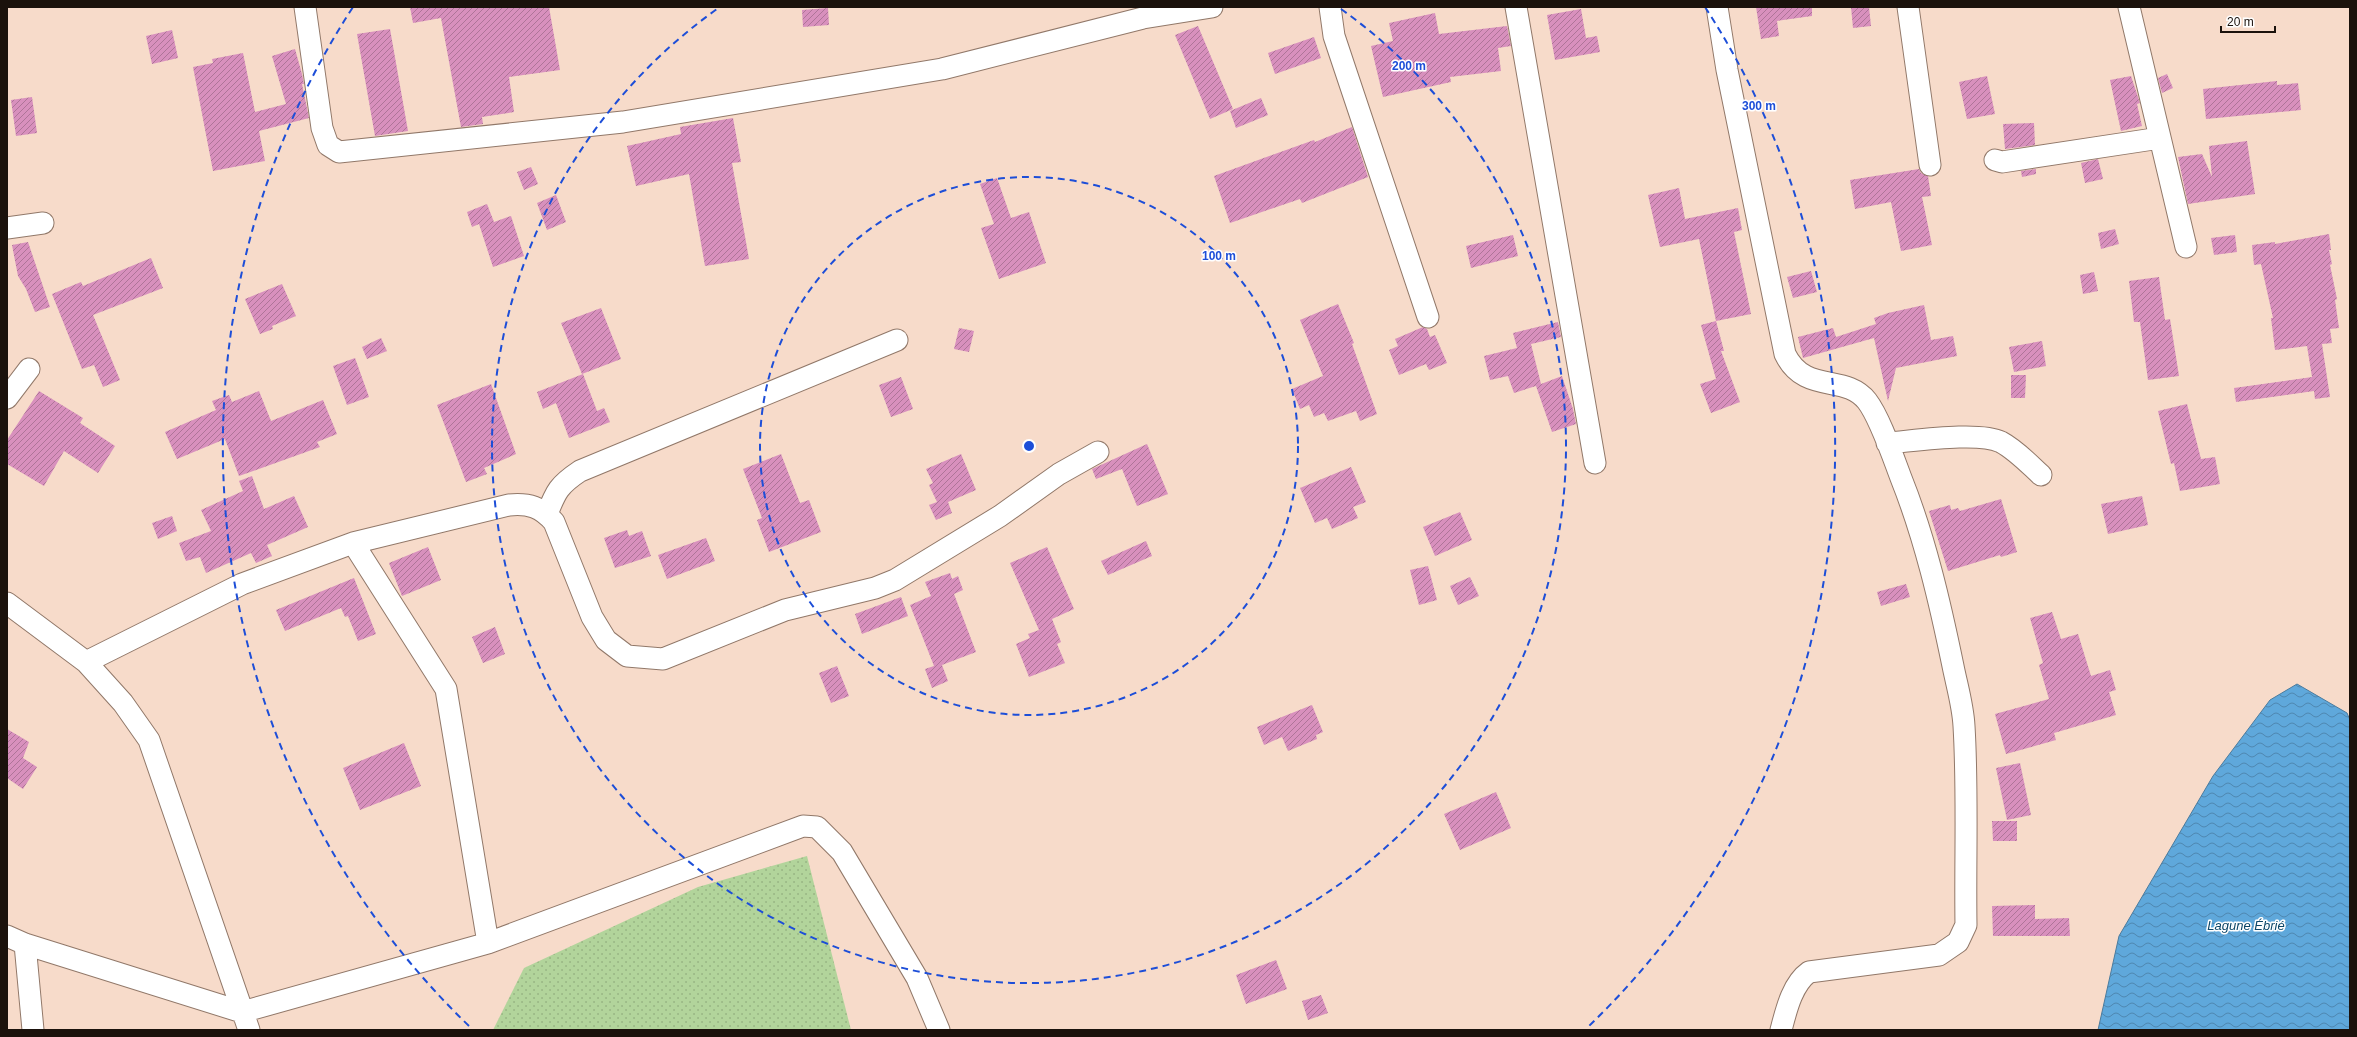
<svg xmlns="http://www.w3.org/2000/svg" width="2357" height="1037" font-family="Arial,sans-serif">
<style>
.grass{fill:url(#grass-dots)}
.water{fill:url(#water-waves);stroke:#4b7b9d}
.building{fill:url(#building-hatch)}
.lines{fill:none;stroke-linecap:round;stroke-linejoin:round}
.minor-casing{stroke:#917869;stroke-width:23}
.minor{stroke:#fff;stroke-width:21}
.ring{fill:none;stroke:#1d4ed8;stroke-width:2;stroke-dasharray:7 5}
.labels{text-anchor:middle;stroke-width:3;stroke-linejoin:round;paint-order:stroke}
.water-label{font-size:13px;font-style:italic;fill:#0b4668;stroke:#fff}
.centre{fill:#1d4ed8;stroke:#fff;stroke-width:2}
.ring-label{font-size:12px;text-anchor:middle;font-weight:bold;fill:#1d4ed8;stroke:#fff;stroke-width:3;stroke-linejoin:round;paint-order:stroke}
</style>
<defs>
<pattern id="grass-dots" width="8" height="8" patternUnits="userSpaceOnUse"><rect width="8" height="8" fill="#b2d49b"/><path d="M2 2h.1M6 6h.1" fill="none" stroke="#98b584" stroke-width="1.8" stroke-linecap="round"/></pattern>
<pattern id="water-waves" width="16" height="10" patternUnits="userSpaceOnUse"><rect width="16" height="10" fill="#5fa8db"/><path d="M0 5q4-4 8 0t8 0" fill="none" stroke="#4e87b0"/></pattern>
<pattern id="building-hatch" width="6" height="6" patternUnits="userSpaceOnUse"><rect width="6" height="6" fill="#d890bd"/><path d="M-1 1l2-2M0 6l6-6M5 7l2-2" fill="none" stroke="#ae7498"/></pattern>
</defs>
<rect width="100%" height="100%" fill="#f7dbca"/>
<path class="grass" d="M 807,856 L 851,1030 L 493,1030 L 524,968 L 698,887 Z"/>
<path class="water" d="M 2297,684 L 2347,713 L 2350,720 L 2350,1030 L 2098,1030 L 2119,936 L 2213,776 L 2270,700 Z"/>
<path class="building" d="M 410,7 L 549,7 L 560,70 L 509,77 L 514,112 L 482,117 L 483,124 L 461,127 L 441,18 L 413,23 Z
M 1756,7 L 1812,7 L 1812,16 L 1777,21 L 1779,36 L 1761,39 Z
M 1851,7 L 1869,7 L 1871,26 L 1853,28 Z
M 828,8 L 829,25 L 803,27 L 802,10 Z
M 1581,9 L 1586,38 L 1597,36 L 1600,52 L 1555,60 L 1547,15 Z
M 1435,13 L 1439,34 L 1507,26 L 1511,46 L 1498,48 L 1501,71 L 1450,77 L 1451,82 L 1383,97 L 1371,46 L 1393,41 L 1389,23 Z
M 1198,26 L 1233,109 L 1210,119 L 1175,35 Z
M 390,29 L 408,131 L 375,136 L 357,34 Z
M 172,30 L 178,58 L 152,64 L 146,36 Z
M 1314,37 L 1321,58 L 1275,74 L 1268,53 Z
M 295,49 L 302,74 L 304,84 L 302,84 L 309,118 L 259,131 L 265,161 L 213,171 L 193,67 L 213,63 L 212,59 L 243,53 L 255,112 L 286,104 L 272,56 Z
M 2167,74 L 2173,88 L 2162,93 L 2158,78 Z
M 1987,76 L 1995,114 L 1967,119 L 1959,82 Z
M 2131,76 L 2140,103 L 2137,104 L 2142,126 L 2121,131 L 2110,80 Z
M 2277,81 L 2277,85 L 2298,83 L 2301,110 L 2206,119 L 2203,89 Z
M 32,97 L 37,133 L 16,136 L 11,100 Z
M 1261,98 L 1268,115 L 1236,128 L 1230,111 Z
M 733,118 L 741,162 L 732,163 L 749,259 L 705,266 L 689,174 L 636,186 L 627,146 L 681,134 L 680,127 Z
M 2034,123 L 2035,145 L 2005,149 L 2003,124 Z
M 1352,127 L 1368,177 L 1302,203 L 1300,199 L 1230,223 L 1214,176 L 1314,140 L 1315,142 Z
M 2247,141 L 2255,194 L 2188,204 L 2178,157 L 2202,154 L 2212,177 L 2209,146 Z
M 2098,159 L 2103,179 L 2085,183 L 2081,163 Z
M 531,167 L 538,184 L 524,190 L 517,172 Z
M 1919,169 L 1921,173 L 1928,176 L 1931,196 L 1922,197 L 1932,245 L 1901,251 L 1891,202 L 1855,209 L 1850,180 Z
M 2036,169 L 2036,174 L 2022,177 L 2021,171 Z
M 997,178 L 1011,218 L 1029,212 L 1046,263 L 999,279 L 981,228 L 994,224 L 980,184 Z
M 1679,188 L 1685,219 L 1738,208 L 1742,230 L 1734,232 L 1751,314 L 1716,321 L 1699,239 L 1660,247 L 1648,195 Z
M 556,195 L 566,222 L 547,230 L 537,203 Z
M 487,204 L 494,222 L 511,216 L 524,256 L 493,267 L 479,224 L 472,227 L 467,212 Z
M 2115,229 L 2119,244 L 2101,249 L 2098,233 Z
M 2329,234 L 2331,250 L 2329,250 L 2332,264 L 2330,265 L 2337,299 L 2335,300 L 2339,328 L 2330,329 L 2332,343 L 2322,344 L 2330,397 L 2315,399 L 2314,391 L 2236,402 L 2234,388 L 2312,377 L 2307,346 L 2275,350 L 2271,318 L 2273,318 L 2261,264 L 2254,265 L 2252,245 L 2275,242 L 2275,244 Z
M 1513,235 L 1518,256 L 1471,268 L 1466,246 Z
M 2235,235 L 2237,252 L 2214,255 L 2211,238 Z
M 28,242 L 50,307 L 35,312 L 26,289 L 18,276 L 12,245 Z
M 151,258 L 163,288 L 93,315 L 120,380 L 103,387 L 94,365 L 82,369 L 52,294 L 81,282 L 83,286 Z
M 1811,271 L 1817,292 L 1793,298 L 1787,277 Z
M 2094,272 L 2098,291 L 2083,294 L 2080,275 Z
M 2159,277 L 2165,320 L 2170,319 L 2179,376 L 2148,380 L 2140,322 L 2134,322 L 2129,281 Z
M 282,284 L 296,316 L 272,326 L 273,329 L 260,334 L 245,299 Z
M 1338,304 L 1354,343 L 1352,344 L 1377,414 L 1360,421 L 1356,411 L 1328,421 L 1324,413 L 1314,417 L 1309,405 L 1300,409 L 1292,389 L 1323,376 L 1300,320 Z
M 1924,305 L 1931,340 L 1953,336 L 1957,356 L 1896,368 L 1888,401 L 1874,338 L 1803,358 L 1798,337 L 1833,328 L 1836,337 L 1876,324 L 1874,318 L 1888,313 Z
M 601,308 L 621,359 L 582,374 L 561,323 Z
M 1716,321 L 1724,351 L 1721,351 L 1740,402 L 1711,413 L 1700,384 L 1716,379 L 1701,325 Z
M 1558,322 L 1561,337 L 1531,344 L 1541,384 L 1562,376 L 1573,409 L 1576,424 L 1552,432 L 1536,386 L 1514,393 L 1508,376 L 1490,380 L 1484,356 L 1517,348 L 1513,333 Z
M 1423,327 L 1427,329 L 1430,337 L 1435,335 L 1447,363 L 1429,370 L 1426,364 L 1399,375 L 1389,350 L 1398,346 L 1395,339 Z
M 959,328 L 974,331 L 969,352 L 954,349 Z
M 381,338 L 387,351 L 367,359 L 362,347 Z
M 2042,341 L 2046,366 L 2014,372 L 2009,347 Z
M 355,358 L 369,397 L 347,405 L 333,366 Z
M 583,374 L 597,411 L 604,408 L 610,422 L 569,438 L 556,403 L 543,409 L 537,392 Z
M 2011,375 L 2026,375 L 2025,398 L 2011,398 Z
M 901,377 L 913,409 L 891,417 L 879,385 Z
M 491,384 L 516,454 L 484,468 L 487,474 L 466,482 L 437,405 Z
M 39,391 L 83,418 L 80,423 L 115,446 L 98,473 L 64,451 L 44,486 L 7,464 L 7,440 Z
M 259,391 L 271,421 L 323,400 L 337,434 L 317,442 L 320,447 L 239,476 L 225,439 L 177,459 L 165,432 L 216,410 L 212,401 L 229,395 L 232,402 Z
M 2187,404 L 2201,459 L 2215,457 L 2220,484 L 2180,491 L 2174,463 L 2171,464 L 2158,411 Z
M 1147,444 L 1168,494 L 1137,506 L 1122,469 L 1096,479 L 1092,469 Z
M 781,454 L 800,503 L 809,500 L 821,532 L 769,552 L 757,520 L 762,518 L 743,469 Z
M 961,454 L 976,490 L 948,502 L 952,513 L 936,520 L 929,505 L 937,502 L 929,485 L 933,483 L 926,469 Z
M 1351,467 L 1366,502 L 1353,507 L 1358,518 L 1332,529 L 1327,518 L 1315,523 L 1300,488 Z
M 252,476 L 264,509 L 294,496 L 308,527 L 267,545 L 272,556 L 256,563 L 251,553 L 206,573 L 200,557 L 186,561 L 179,543 L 211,531 L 201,510 L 243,491 L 239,481 Z
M 2142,496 L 2148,525 L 2108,534 L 2101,504 Z
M 2001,499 L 2017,552 L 2001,557 L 2000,555 L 1948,571 L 1929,511 L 1950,505 L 1951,510 L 1958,508 L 1960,511 Z
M 1460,512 L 1472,540 L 1435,556 L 1423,527 Z
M 172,516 L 177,531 L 158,539 L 152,523 Z
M 627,530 L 629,536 L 642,531 L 651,556 L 615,568 L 604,538 Z
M 706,538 L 715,561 L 667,579 L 658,555 Z
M 1146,541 L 1152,556 L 1108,575 L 1101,561 Z
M 428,547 L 441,580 L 402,596 L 389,563 Z
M 1047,547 L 1074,609 L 1052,619 L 1061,642 L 1057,644 L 1065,663 L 1029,677 L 1016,644 L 1030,638 L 1028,634 L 1039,630 L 1010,563 Z
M 1428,566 L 1437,600 L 1419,605 L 1410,570 Z
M 950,573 L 952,579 L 958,576 L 963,590 L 954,594 L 976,652 L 942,665 L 948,681 L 932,688 L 925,669 L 934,666 L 910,605 L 931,596 L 925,582 Z
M 1470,577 L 1479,596 L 1458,605 L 1450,586 Z
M 354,578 L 376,634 L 358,641 L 348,616 L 345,617 L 341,608 L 285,631 L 276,610 Z
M 1906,584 L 1910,597 L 1881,606 L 1877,592 Z
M 901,597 L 908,616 L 862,634 L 855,614 Z
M 2052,612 L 2061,639 L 2078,634 L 2091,676 L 2110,670 L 2116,690 L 2109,692 L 2116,715 L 2054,733 L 2056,740 L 2006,754 L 1995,714 L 2049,699 L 2039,665 L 2043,663 L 2030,618 Z
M 495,627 L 505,654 L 483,663 L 472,637 Z
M 837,666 L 849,696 L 831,703 L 819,673 Z
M 1312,705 L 1323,732 L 1316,735 L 1317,739 L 1288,751 L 1282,737 L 1264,745 L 1257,727 Z
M 7,729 L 29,742 L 23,758 L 37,767 L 23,789 L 7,778 Z
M 404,743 L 421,786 L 360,810 L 343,768 Z
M 2020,763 L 2031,815 L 2007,820 L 1996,768 Z
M 1496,792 L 1511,828 L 1460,850 L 1444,814 Z
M 1992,821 L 2017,821 L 2017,841 L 1993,841 Z
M 2035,905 L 2035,919 L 2069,918 L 2070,936 L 1993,936 L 1992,906 Z
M 1276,960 L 1287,989 L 1246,1004 L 1236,975 Z
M 1321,995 L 1328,1013 L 1308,1020 L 1302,1001 Z"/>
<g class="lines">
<defs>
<path id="minor" d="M 305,7 L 322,128 L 328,145 L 339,152 L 623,122 L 942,69 L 1143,18 L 1212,7
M 1330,7 L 1334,36 L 1345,69 L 1428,317
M 1516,7 L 1595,463
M 1717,7 L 1727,70 L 1785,354 C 1805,395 1845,373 1867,401 C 1880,418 1893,457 1901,478 C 1925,538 1940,603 1953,666 C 1957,686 1963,706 1964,726 C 1968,792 1965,859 1966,925 L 1958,942 L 1939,955 L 1809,972 C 1792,984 1786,1011 1781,1030
M 1908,7 L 1930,165
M 2129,7 L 2186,247
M 1995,160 L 2002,162 L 2160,138
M 7,228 L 43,223
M 7,398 L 29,369
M 1887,443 C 1914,441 1979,431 2001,442 C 2016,450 2028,463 2041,475
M 547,514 C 556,491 559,485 580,471 L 897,340
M 353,543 L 446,689 L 488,943
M 7,603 L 86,662 L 123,703 L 149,740 L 249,1030
M 86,662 L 242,584 L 353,543 L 509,505 C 529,503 541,507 554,522 L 592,617 L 606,640 L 627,656 L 663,659 L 785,610 L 875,588 L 895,580 L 1000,516 L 1059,474 L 1098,452
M 7,936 L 25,944 L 242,1012 L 488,943 L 803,826 L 817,827 L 842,852 L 917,978 L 939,1030
M 25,944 L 33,1030"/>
</defs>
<use href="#minor" class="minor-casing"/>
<use href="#minor" class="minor"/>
</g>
<g class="ring">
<circle cx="1029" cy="446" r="269"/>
<path d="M1341 9A537 537 0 1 1 717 9"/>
<path d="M469 1026A806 806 0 0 1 353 7M1705 7A806 806 0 0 1 1589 1026"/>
</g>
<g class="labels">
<g class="water-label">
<text x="2246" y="930">Lagune Ébrié</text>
</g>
</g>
<circle cx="1029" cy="446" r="6" class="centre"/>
<g class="ring-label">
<text x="1409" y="70">200 m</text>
<text x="1759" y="110">300 m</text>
<text x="1219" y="260">100 m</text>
</g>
<rect width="2357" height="1037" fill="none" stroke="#1b120c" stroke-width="16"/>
<path d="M2221 26v6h54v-6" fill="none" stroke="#1b120c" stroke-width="2"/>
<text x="2227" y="26" font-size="12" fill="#1b120c" stroke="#ffffff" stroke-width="3" paint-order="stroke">20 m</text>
</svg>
